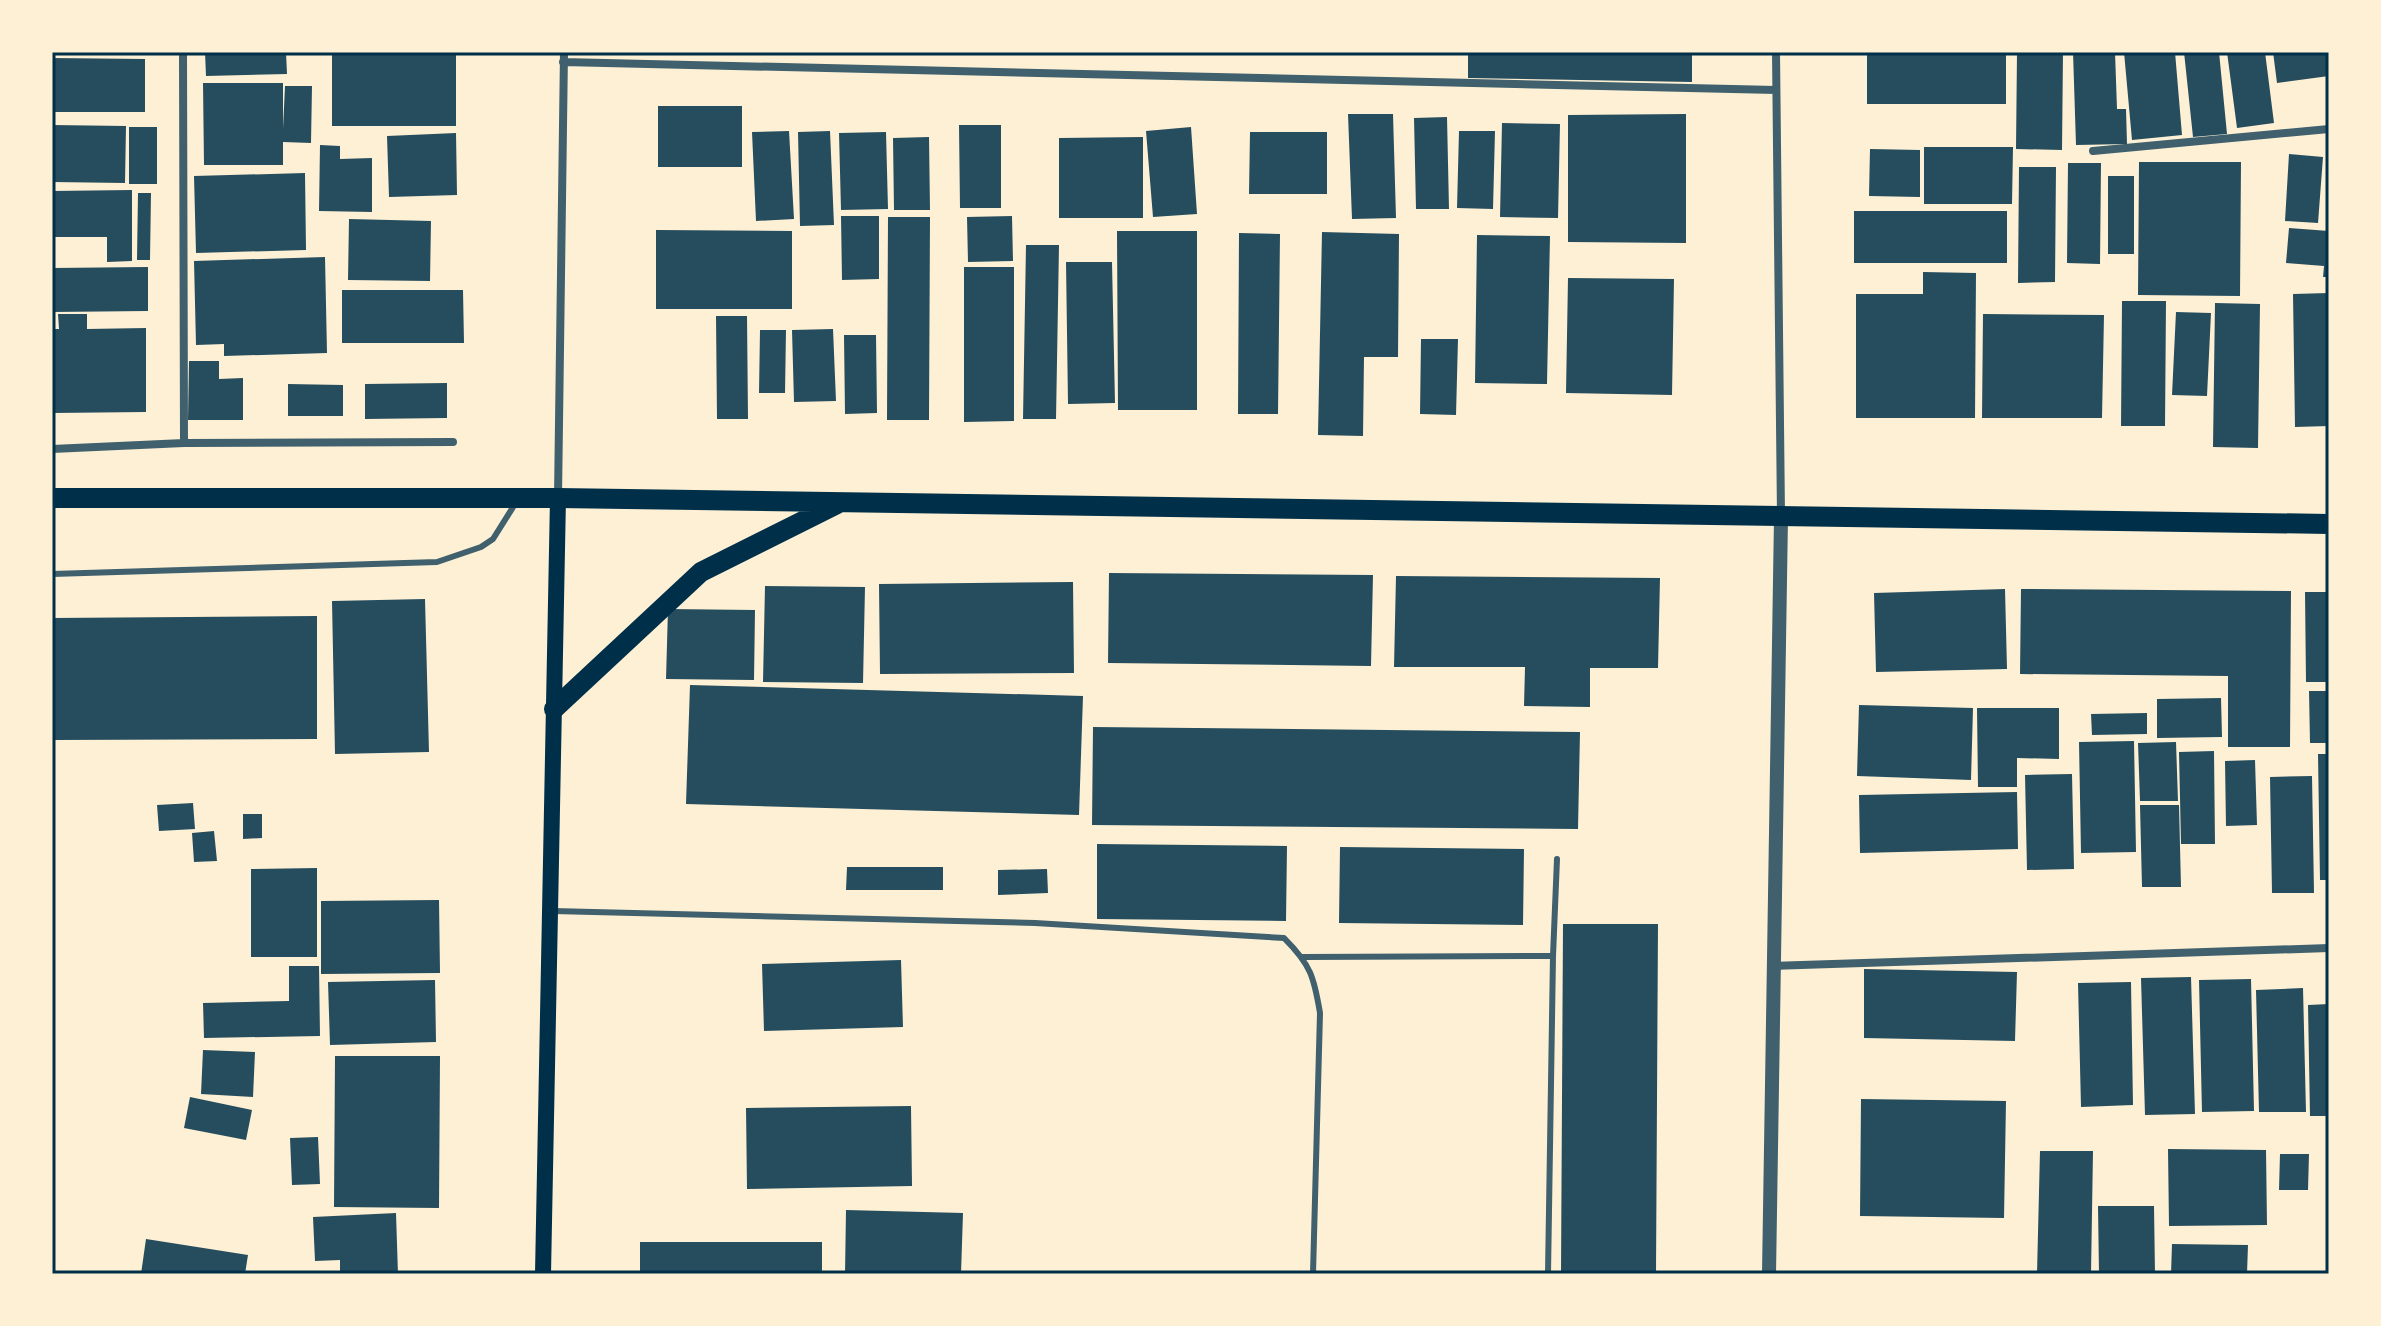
<svg xmlns="http://www.w3.org/2000/svg" width="2381" height="1326" font-family="Helvetica,sans-serif">
<style>
.building{fill:#264d5e}
.lines{fill:none;stroke-linecap:round;stroke-linejoin:round}
.service{stroke:#3f606c;stroke-width:6}
.minor{stroke:#3f606c;stroke-width:8}
.tertiary{stroke:#3f606c;stroke-width:14}
.secondary{stroke:#003049;stroke-width:16}
.primary{stroke:#003049;stroke-width:20}
.neatline{fill:none;stroke:#003049;stroke-width:3}
</style>
<rect width="100%" height="100%" fill="#fdf0d5"/>
<path class="building" d="M 205,52 L 286,52 L 287,74 L 206,76 Z
M 332,52 L 456,52 L 456,126 L 332,126 Z
M 1468,52 L 1692,52 L 1692,82 L 1468,78 Z
M 1867,52 L 2006,52 L 2006,104 L 1867,104 Z
M 2017,52 L 2063,52 L 2062,150 L 2016,149 Z
M 2073,52 L 2115,52 L 2117,109 L 2126,109 L 2127,144 L 2076,145 Z
M 2124,52 L 2175,52 L 2182,135 L 2132,140 Z
M 2184,52 L 2219,52 L 2227,134 L 2193,137 Z
M 2227,52 L 2265,52 L 2274,123 L 2237,128 Z
M 2273,52 L 2329,52 L 2329,76 L 2277,83 Z
M 52,58 L 145,59 L 145,112 L 52,112 Z
M 203,83 L 283,83 L 283,129 L 285,86 L 312,86 L 311,143 L 283,142 L 283,165 L 204,165 Z
M 658,106 L 742,106 L 742,167 L 658,167 Z
M 1348,114 L 1393,114 L 1396,218 L 1352,219 Z
M 1686,114 L 1686,243 L 1568,242 L 1568,115 Z
M 1447,117 L 1449,209 L 1416,209 L 1414,118 Z
M 1502,123 L 1560,124 L 1558,218 L 1500,217 Z
M 52,125 L 126,126 L 125,183 L 52,182 Z
M 959,125 L 1001,125 L 1001,208 L 960,208 Z
M 129,127 L 157,127 L 157,184 L 129,184 Z
M 1191,127 L 1197,214 L 1153,217 L 1146,131 Z
M 789,131 L 794,219 L 756,221 L 752,132 Z
M 830,131 L 834,225 L 800,226 L 798,132 Z
M 1459,131 L 1495,131 L 1493,209 L 1457,208 Z
M 886,132 L 888,209 L 841,210 L 839,133 Z
M 1250,132 L 1327,132 L 1327,194 L 1249,194 Z
M 456,133 L 457,195 L 389,197 L 387,136 Z
M 929,137 L 930,210 L 894,210 L 893,138 Z
M 1143,137 L 1143,218 L 1059,218 L 1059,138 Z
M 320,145 L 340,146 L 340,159 L 372,158 L 372,212 L 319,211 Z
M 1924,147 L 2013,147 L 2012,204 L 1924,204 Z
M 1870,149 L 1920,150 L 1920,197 L 1869,196 Z
M 2289,154 L 2323,157 L 2318,223 L 2285,221 Z
M 2139,162 L 2241,162 L 2240,296 L 2138,295 Z
M 2068,163 L 2101,163 L 2100,264 L 2067,263 Z
M 2019,167 L 2056,167 L 2055,282 L 2018,283 Z
M 305,173 L 306,250 L 196,253 L 194,176 Z
M 2108,176 L 2134,176 L 2134,254 L 2108,254 Z
M 132,190 L 132,261 L 107,262 L 107,237 L 52,237 L 52,191 Z
M 138,193 L 151,193 L 150,260 L 137,260 Z
M 1854,211 L 2007,211 L 2007,263 L 1854,263 Z
M 841,216 L 879,216 L 879,279 L 842,280 Z
M 1012,216 L 1013,261 L 968,262 L 967,217 Z
M 888,217 L 930,217 L 929,420 L 887,420 Z
M 349,219 L 431,221 L 430,281 L 348,280 Z
M 2289,228 L 2329,231 L 2329,277 L 2323,277 L 2324,266 L 2286,263 Z
M 656,230 L 792,231 L 792,309 L 656,309 Z
M 1117,231 L 1197,231 L 1197,410 L 1118,410 Z
M 1322,232 L 1399,234 L 1398,357 L 1364,357 L 1363,436 L 1318,435 Z
M 1239,233 L 1280,234 L 1278,414 L 1238,414 Z
M 1477,235 L 1550,236 L 1547,384 L 1475,383 Z
M 1026,245 L 1059,245 L 1056,419 L 1023,419 Z
M 325,257 L 327,353 L 224,356 L 224,344 L 196,345 L 194,261 Z
M 1066,262 L 1112,262 L 1115,403 L 1068,404 Z
M 148,267 L 148,311 L 52,312 L 52,268 Z
M 964,267 L 1014,267 L 1014,421 L 964,422 Z
M 1923,272 L 1976,273 L 1975,418 L 1856,418 L 1856,294 L 1923,294 Z
M 1568,278 L 1674,279 L 1672,395 L 1566,393 Z
M 342,290 L 463,290 L 464,343 L 342,343 Z
M 2329,293 L 2329,426 L 2295,427 L 2293,294 Z
M 2122,301 L 2166,301 L 2165,426 L 2121,426 Z
M 2215,303 L 2260,304 L 2258,448 L 2213,447 Z
M 2176,312 L 2211,313 L 2207,396 L 2172,395 Z
M 58,314 L 87,314 L 87,329 L 146,328 L 146,412 L 52,413 L 52,329 L 59,329 Z
M 1983,314 L 2104,315 L 2102,418 L 1982,418 Z
M 716,316 L 747,316 L 748,419 L 717,419 Z
M 833,329 L 836,401 L 794,402 L 792,330 Z
M 760,330 L 786,330 L 785,393 L 759,393 Z
M 844,335 L 876,335 L 877,413 L 845,414 Z
M 1421,339 L 1458,339 L 1456,415 L 1420,414 Z
M 189,361 L 219,361 L 219,379 L 243,378 L 243,420 L 188,420 Z
M 447,383 L 447,418 L 365,419 L 365,384 Z
M 288,384 L 343,385 L 343,416 L 288,416 Z
M 1109,573 L 1373,575 L 1371,666 L 1108,663 Z
M 1396,576 L 1660,578 L 1658,668 L 1590,668 L 1590,707 L 1524,706 L 1525,667 L 1394,667 Z
M 1073,582 L 1074,673 L 880,674 L 879,584 Z
M 765,586 L 865,587 L 863,683 L 763,682 Z
M 2005,589 L 2007,669 L 1876,672 L 1874,593 Z
M 2021,589 L 2291,591 L 2290,747 L 2228,747 L 2228,676 L 2020,674 Z
M 2305,592 L 2329,592 L 2329,682 L 2306,682 Z
M 425,599 L 429,752 L 335,754 L 332,601 Z
M 668,609 L 755,610 L 754,680 L 666,679 Z
M 317,616 L 317,739 L 52,740 L 52,618 Z
M 690,685 L 1083,696 L 1079,815 L 686,804 Z
M 2309,691 L 2329,691 L 2329,743 L 2310,743 Z
M 2221,698 L 2222,737 L 2157,738 L 2157,699 Z
M 1859,705 L 1973,708 L 1971,780 L 1857,776 Z
M 1977,708 L 2059,708 L 2059,759 L 2017,758 L 2017,787 L 1978,787 Z
M 2147,713 L 2147,734 L 2092,735 L 2091,714 Z
M 1093,727 L 1580,732 L 1578,829 L 1092,825 Z
M 2134,741 L 2136,852 L 2081,853 L 2079,742 Z
M 2176,742 L 2178,801 L 2140,801 L 2138,743 Z
M 2214,751 L 2215,844 L 2181,844 L 2179,752 Z
M 2318,754 L 2329,754 L 2329,880 L 2320,880 Z
M 2255,760 L 2257,825 L 2226,826 L 2225,761 Z
M 2072,774 L 2074,869 L 2027,870 L 2025,775 Z
M 2312,776 L 2314,893 L 2272,893 L 2270,777 Z
M 2017,792 L 2018,849 L 1860,853 L 1859,795 Z
M 193,803 L 195,829 L 159,831 L 157,805 Z
M 2140,805 L 2179,805 L 2181,887 L 2142,887 Z
M 243,814 L 262,814 L 262,838 L 243,839 Z
M 214,831 L 217,861 L 194,862 L 192,833 Z
M 1097,844 L 1287,846 L 1286,921 L 1097,919 Z
M 1340,847 L 1524,849 L 1523,925 L 1339,923 Z
M 847,867 L 943,867 L 943,890 L 846,890 Z
M 317,868 L 317,957 L 251,957 L 251,869 Z
M 1047,869 L 1048,893 L 998,895 L 998,870 Z
M 439,900 L 440,973 L 321,974 L 321,901 Z
M 1563,924 L 1658,924 L 1656,1274 L 1561,1274 Z
M 901,960 L 903,1027 L 764,1031 L 762,964 Z
M 289,966 L 319,966 L 320,1036 L 204,1038 L 203,1003 L 289,1001 Z
M 1864,969 L 2017,972 L 2015,1041 L 1864,1038 Z
M 2191,977 L 2195,1114 L 2145,1115 L 2141,978 Z
M 2251,979 L 2254,1111 L 2202,1112 L 2199,980 Z
M 435,980 L 436,1042 L 330,1045 L 328,982 Z
M 2131,982 L 2133,1105 L 2081,1107 L 2078,983 Z
M 2303,988 L 2306,1112 L 2259,1112 L 2256,990 Z
M 2329,1004 L 2329,1116 L 2310,1116 L 2308,1005 Z
M 203,1050 L 255,1052 L 253,1097 L 201,1094 Z
M 335,1056 L 440,1056 L 439,1208 L 334,1207 Z
M 190,1097 L 252,1110 L 246,1140 L 184,1128 Z
M 1861,1099 L 2006,1101 L 2004,1218 L 1860,1216 Z
M 911,1106 L 912,1186 L 747,1189 L 746,1108 Z
M 318,1137 L 320,1184 L 292,1185 L 290,1138 Z
M 2168,1149 L 2266,1150 L 2267,1225 L 2169,1226 Z
M 2040,1151 L 2093,1151 L 2091,1274 L 2037,1274 Z
M 2280,1154 L 2309,1154 L 2308,1190 L 2279,1190 Z
M 2098,1206 L 2154,1206 L 2155,1274 L 2099,1274 Z
M 846,1210 L 963,1213 L 961,1274 L 845,1274 Z
M 396,1213 L 398,1274 L 340,1274 L 340,1260 L 315,1261 L 313,1217 Z
M 146,1239 L 248,1255 L 245,1274 L 141,1274 Z
M 640,1242 L 822,1242 L 822,1274 L 640,1274 Z
M 2172,1244 L 2248,1245 L 2247,1274 L 2171,1274 Z"/>
<g class="lines">
<path class="service" d="M 52,574 L 437,562 L 481,547 L 493,539 L 515,504
M 553,911 L 1035,923 L 1284,938 C 1311,965 1314,977 1320,1013 L 1313,1274
M 1553,956 L 1557,859
M 1303,957 L 1553,956 L 1548,1274"/>
<path class="minor" d="M 183,52 L 184,443
M 1776,52 L 1781,516
M 563,62 L 1776,90
M 2093,151 L 2329,129
M 52,449 L 184,443 L 453,442
M 558,497 L 564,52
M 1774,966 L 2329,948"/>
<path class="tertiary" d="M 1769,1274 L 1781,517"/>
<path class="secondary" d="M 543,1274 L 558,498"/>
<path class="primary" d="M 52,498 L 558,498 L 2329,524
M 554,709 L 701,572 L 837,504"/>
</g>
<rect width="2381" height="1326" fill="none" stroke="#fdf0d5" stroke-width="108"/>
<rect x="54" y="54" width="2273" height="1218" class="neatline"/>
</svg>
